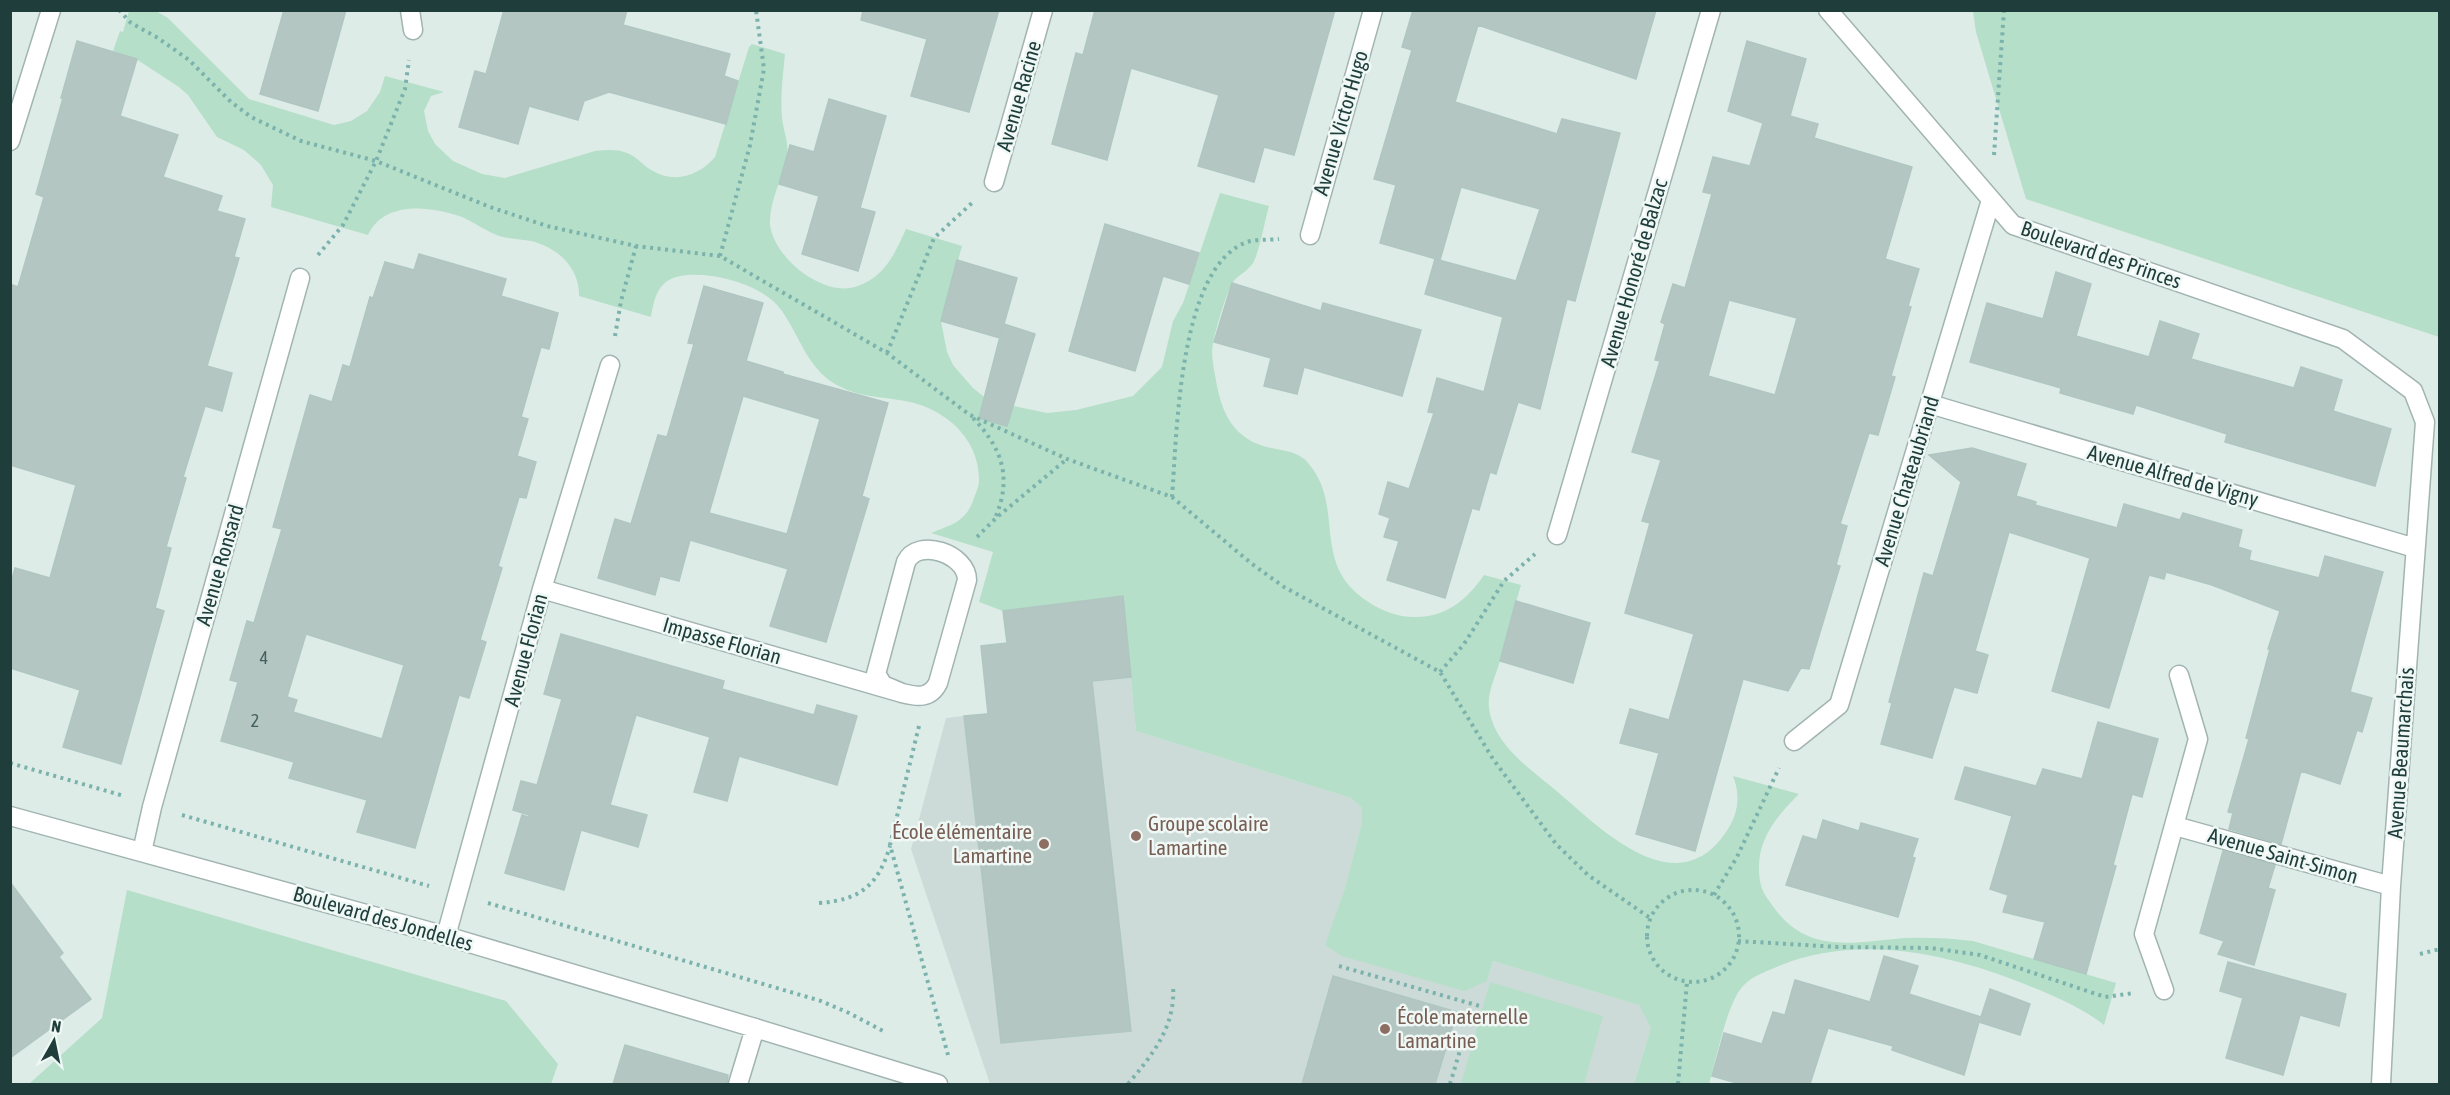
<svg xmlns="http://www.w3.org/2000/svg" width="2450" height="1095" font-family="'Asap Condensed',sans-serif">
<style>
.built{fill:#ccdbd8}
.green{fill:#b5dfc9}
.building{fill:#b3c6c2;stroke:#b0c6c1;stroke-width:1.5;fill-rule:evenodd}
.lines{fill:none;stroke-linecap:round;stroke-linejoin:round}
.service-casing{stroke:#a1b4b1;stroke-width:21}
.minor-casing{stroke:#a1b4b1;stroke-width:21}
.path{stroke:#7cb2ac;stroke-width:4;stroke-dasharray:3 4.5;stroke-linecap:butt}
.service{stroke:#fff;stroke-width:18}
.minor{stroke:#fff;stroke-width:18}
.education-dot{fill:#8d6e63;stroke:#eff8f5;stroke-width:2}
.labels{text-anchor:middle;stroke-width:5;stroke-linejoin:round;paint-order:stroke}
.number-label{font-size:18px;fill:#435f5d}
.street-label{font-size:21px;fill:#1e3d3b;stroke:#eff8f5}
.education-label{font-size:21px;fill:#785e54;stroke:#eff8f5;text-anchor:start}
</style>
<rect width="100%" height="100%" fill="#deece8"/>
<path class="built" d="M 1123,596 L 1136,731 L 1351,798 L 1362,808 L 1362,822 L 1345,888 L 1326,945 L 1487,981 L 1493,961 L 1640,1005 L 1651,1028 L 1634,1084 L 990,1084 L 911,849 L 946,718 L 988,713 L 981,646 L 1007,643 L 1003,611 Z"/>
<path class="green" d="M 129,11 L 156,11 L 168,18 L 249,99 L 334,125 L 351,121 L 367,111 L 380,92 L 385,76 L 444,92 L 431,96 L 424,111 L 428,131 L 435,144 L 453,161 L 482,174 L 505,178 L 595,151 C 606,150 616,149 627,153 C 638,157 643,166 653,171 C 675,184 700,175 715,157 L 749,47 L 752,44 L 785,54 C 783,75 780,96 782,118 C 783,129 789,143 787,153 C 784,177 769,200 770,224 C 773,258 825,299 858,286 C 886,275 894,255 906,229 L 962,246 L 941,321 L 947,352 L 953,365 L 973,388 L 983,396 L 1014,406 L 1047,413 L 1076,410 L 1133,396 L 1162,367 L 1173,321 L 1183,303 L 1220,193 L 1269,206 C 1265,220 1259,253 1253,263 C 1248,271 1238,275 1233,282 C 1227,290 1215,332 1213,343 C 1211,353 1213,365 1215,375 C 1221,413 1233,442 1276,449 C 1288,451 1300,453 1308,463 C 1347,507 1308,565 1370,603 C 1382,611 1399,617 1413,617 C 1445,618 1467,600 1484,575 L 1521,585 C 1513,611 1506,638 1499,664 C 1495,677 1487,694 1489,708 C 1494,746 1532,770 1559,793 C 1603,831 1677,905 1726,832 C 1738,815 1741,796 1733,776 L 1799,794 C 1774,819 1754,843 1760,881 C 1762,893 1768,899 1775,909 C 1809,955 1855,942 1904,938 C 1927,937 1950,938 1973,941 L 2116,983 L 2104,1025 C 2081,1007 2054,996 2027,985 C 1950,954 1859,933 1779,966 C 1767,971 1752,976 1743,986 C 1726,1005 1717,1058 1709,1084 L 1634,1084 L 1651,1028 L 1639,1005 L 1493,961 L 1487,981 L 1464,991 L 1342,956 L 1325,945 L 1345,888 L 1362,822 L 1362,808 L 1351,798 L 1136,731 L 1123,596 L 1003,611 L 979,602 L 993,552 L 931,533 C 953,524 966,522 974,498 C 976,492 979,487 979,480 C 979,441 950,413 914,403 C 887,396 860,399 835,384 C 807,367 800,337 782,311 C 765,286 718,273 688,275 C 660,277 655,293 651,317 L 579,296 C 580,268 557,247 531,241 C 521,239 509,239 499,236 C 486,231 475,223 462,217 C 431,206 384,200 368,235 L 271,207 L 273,185 L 261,165 L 244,150 L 217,137 L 188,95 L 179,87 L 136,59 L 113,51 L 120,31 L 123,32 Z
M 1973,11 L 2439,11 L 2439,337 L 2026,199 L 1976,32 Z
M 127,890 L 506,1001 L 558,1064 L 551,1084 L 29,1084 L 102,1018 Z
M 1490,982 L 1603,1016 L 1584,1084 L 1461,1084 Z"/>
<path class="building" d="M 284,10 L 346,10 L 318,111 L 260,94 Z
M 504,10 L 627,10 L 623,25 L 730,54 L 724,76 L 738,81 L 726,124 L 609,92 L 584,101 L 578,120 L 529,106 L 518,144 L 459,127 L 475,71 L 486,74 Z
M 863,10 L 999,10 L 969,112 L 911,96 L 927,39 L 861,20 Z
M 1095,10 L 1335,10 L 1294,155 L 1264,147 L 1254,182 L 1198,166 L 1219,95 L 1131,68 L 1107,160 L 1052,144 L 1076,53 L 1083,55 Z
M 1413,10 L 1656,10 L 1636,79 L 1478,25 L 1455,102 L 1557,134 L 1562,119 L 1620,133 L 1575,301 L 1567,299 L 1540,409 L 1518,402 L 1496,474 L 1490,472 L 1479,510 L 1472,508 L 1445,598 L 1387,580 L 1399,541 L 1384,537 L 1390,518 L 1379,514 L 1388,482 L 1409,489 L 1434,413 L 1428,412 L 1437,378 L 1484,392 L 1503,317 L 1425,294 L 1435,259 L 1516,281 L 1540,209 L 1461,187 L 1440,260 L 1380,243 L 1396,185 L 1374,179 L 1412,50 L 1402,47 Z
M 77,41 L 137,59 L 120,116 L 178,135 L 163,177 L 222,196 L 217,211 L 245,219 L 234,257 L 239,258 L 207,366 L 232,373 L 222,411 L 205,406 L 183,477 L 186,478 L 166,547 L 171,548 L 155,608 L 164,611 L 121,764 L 63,747 L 80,690 L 10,668 L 10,587 L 15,568 L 50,578 L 76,485 L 10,465 L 10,284 L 18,287 L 44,197 L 36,194 L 63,98 L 61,98 Z
M 1747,41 L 1806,59 L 1790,116 L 1818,124 L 1814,138 L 1912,167 L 1885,259 L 1919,269 L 1908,306 L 1911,307 L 1891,376 L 1895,377 L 1878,435 L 1869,433 L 1840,524 L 1847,526 L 1836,565 L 1840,566 L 1809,669 L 1801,668 L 1788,691 L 1743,679 L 1695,851 L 1636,834 L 1659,753 L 1620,743 L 1630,709 L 1669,720 L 1694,634 L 1625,613 L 1650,523 L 1642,521 L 1661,460 L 1632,452 L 1660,361 L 1655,360 L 1665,324 L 1661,322 L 1673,284 L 1685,288 L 1712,194 L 1703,192 L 1713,157 L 1750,166 L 1763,123 L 1728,111 ZM 1729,300 L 1797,318 L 1775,395 L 1708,376 Z
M 829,99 L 886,116 L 860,208 L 875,212 L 858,271 L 802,254 L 819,196 L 779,184 L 790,145 L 814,152 Z
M 1105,224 L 1199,253 L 1189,284 L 1163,276 L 1135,371 L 1069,351 Z
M 419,254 L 506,279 L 501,296 L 558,313 L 549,349 L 541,347 L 521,417 L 528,419 L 517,456 L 536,462 L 526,498 L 519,497 L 498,566 L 502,568 L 480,640 L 486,642 L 469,698 L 459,695 L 415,848 L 357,832 L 367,800 L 289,778 L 294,762 L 221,741 L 238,682 L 230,680 L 247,621 L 254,623 L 282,529 L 273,527 L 310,395 L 332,402 L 343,365 L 350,367 L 370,297 L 373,298 L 385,262 L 414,270 ZM 306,634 L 404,665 L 382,739 L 293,712 L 297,700 L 287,697 Z
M 957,260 L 1017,278 L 1004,324 L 1035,334 L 1007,426 L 979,418 L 1003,325 L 1000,338 L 941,321 Z
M 2056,272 L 2091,284 L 2076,336 L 2149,357 L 2160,321 L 2199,334 L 2191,359 L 2294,388 L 2301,367 L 2342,380 L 2333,411 L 2391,429 L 2375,486 L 2225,442 L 2227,434 L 2136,405 L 2133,414 L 2060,393 L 2061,388 L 1970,362 L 1987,303 L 2043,319 Z
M 1232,283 L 1321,311 L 1323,303 L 1421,330 L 1402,396 L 1304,367 L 1297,394 L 1264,386 L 1271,358 L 1214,342 Z
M 704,286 L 763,303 L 746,361 L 783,372 L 783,374 L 888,403 L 862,496 L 869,499 L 826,642 L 770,626 L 788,569 L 690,540 L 679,581 L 660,576 L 655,595 L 598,578 L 615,519 L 631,524 L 658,435 L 667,437 L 694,344 L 688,343 ZM 743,396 L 820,419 L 787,534 L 709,513 Z
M 1972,448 L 2026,464 L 2016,496 L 2036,502 L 2035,505 L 2117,528 L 2124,504 L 2180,520 L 2183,513 L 2242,530 L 2238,547 L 2251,551 L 2249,560 L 2319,578 L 2325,556 L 2383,572 L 2350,692 L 2372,698 L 2362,732 L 2357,730 L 2340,784 L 2301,771 L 2281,844 L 2229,829 L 2233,813 L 2228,812 L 2249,739 L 2246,738 L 2270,649 L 2268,649 L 2280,611 L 2212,585 L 2166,572 L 2164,579 L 2149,575 L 2109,708 L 2052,691 L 2090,558 L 2009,532 L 1975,651 L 1988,655 L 1977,693 L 1954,687 L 1932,758 L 1881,744 L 1892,703 L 1889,702 L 1924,573 L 1933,576 L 1961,482 L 1929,455 Z
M 1123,596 L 1131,677 L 1092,681 L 1131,1031 L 1001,1043 L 964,716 L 988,714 L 981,646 L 1007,643 L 1003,611 Z
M 1516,601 L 1590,623 L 1573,683 L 1500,661 Z
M 561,634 L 724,681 L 722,689 L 814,715 L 817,705 L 857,716 L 837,785 L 739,756 L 727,801 L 694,792 L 710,737 L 636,715 L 610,805 L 647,815 L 638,847 L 581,830 L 564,890 L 505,873 L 522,815 L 528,817 L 529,815 L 513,810 L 521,781 L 537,785 L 562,699 L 544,694 Z
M 2098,722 L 2158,739 L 2142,797 L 2132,794 L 2113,865 L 2116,866 L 2086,974 L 2034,959 L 2045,922 L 2003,912 L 2008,895 L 1990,889 L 2012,816 L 1955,799 L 1965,767 L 2036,786 L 2043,769 L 2082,779 Z
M 1823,820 L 1859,831 L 1861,823 L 1918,839 L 1912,857 L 1915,858 L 1898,917 L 1786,885 L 1803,836 L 1817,840 Z
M 2223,851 L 2275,865 L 2268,888 L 2275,890 L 2254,965 L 2218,954 L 2224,941 L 2200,933 Z
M 10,882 L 63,953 L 59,957 L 91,999 L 10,1058 Z
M 1884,956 L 1918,966 L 1909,994 L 1981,1017 L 1990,989 L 2030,1004 L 2020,1035 L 1979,1022 L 1964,1075 L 1892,1050 L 1893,1046 L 1828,1028 L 1810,1084 L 1740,1084 L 1712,1076 L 1724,1033 L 1762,1044 L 1773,1012 L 1785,1015 L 1795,980 L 1870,1002 Z
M 2228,962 L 2346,994 L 2339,1026 L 2300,1015 L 2283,1075 L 2226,1058 L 2243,998 L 2220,991 Z
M 1333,976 L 1457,1012 L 1435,1084 L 1302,1084 Z
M 625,1045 L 728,1075 L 727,1084 L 613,1084 Z"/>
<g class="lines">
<defs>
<path id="service" d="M 755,1028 L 938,1084"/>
<path id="minor" d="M 410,10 L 413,30
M 1828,10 L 2013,225 L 2343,339 L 2413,391 L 2425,422 L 2391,886 L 2381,1084
M 10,141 L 51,10
M 994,182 L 1043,10
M 1310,235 L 1373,10
M 1930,404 L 2415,548
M 1557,535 L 1711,10
M 542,589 L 902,693 C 917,697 930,699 938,683 L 967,580 C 967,554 918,537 906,562 L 876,674 L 883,685 L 902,693
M 1794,741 L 1839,705 L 1991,200
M 10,816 L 446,936 L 755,1028 L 738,1084
M 2175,826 L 2391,886
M 142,852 L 152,807 L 300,278
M 446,936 L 542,589 L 610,365
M 2164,990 L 2144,934 L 2198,739 L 2179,675"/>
</defs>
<use href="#service" class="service-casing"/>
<use href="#minor" class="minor-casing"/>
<path class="path" d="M 119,10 L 131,23 L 158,38 L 189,60 L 231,102 L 251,117 L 301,141 L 376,161 L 490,207 L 547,226 L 636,246 L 720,256 L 887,353 L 970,415 L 1067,459 L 1172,497 L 1252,564 L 1284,587 L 1440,672 L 1493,759 L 1556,844 L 1588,875 L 1650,918
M 1994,155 L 2004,10
M 318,255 L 343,225 L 376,161 L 405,89 L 409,60
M 720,256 L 750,145 L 764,69 L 756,10
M 615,336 L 621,301 L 636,246
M 887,353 L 934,238 L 972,203
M 973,418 C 1002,448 1012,477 996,516
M 1172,497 C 1177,436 1178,267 1247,242 C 1256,239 1270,240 1279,239
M 977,537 L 996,518 L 1067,459
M 1440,672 L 1464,644 L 1504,581 L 1535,554
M 919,726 L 890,845 L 948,1055
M 10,763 L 124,796
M 182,815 L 429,886
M1647 936a46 46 0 1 1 92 0a46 46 0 1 1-92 0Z
M 1714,895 L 1737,857 L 1779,768
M 488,903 L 821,1001 L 849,1013 L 885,1032
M 819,903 C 860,900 878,886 890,846
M 1738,941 L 1838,947 L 1931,948 L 1980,955 L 2105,997 L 2134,993
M 2420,954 L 2440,949
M 1339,966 L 1483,1007
M 1128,1084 C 1153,1054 1176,1026 1173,985
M 1450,1084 L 1461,1047
M 1678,1084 L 1687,982"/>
<use href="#service" class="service"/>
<use href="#minor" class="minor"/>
</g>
<g class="education-dot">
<circle cx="1136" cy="836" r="6"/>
<circle cx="1044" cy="844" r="6"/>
<circle cx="1385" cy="1029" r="6"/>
</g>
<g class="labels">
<g class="number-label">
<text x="264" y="664">4</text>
<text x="255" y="727">2</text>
</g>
<g class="street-label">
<text transform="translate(1019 96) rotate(-74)" y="7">Avenue Racine</text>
<text transform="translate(1341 123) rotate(-74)" y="7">Avenue Victor Hugo</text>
<text transform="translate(2101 255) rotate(19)" y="7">Boulevard des Princes</text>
<text transform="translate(1634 273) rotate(-74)" y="7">Avenue Honoré de Balzac</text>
<text transform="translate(2173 476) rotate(16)" y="7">Avenue Alfred de Vigny</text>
<text transform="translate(1907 481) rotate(-73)" y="7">Avenue Chateaubriand</text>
<text transform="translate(220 565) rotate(-74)" y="7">Avenue Ronsard</text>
<text transform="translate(722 641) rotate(16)" y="7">Impasse Florian</text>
<text transform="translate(526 650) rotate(-75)" y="7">Avenue Florian</text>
<text transform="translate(2401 753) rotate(-86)" y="7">Avenue Beaumarchais</text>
<text transform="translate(2283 856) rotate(16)" y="7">Avenue Saint-Simon</text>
<text transform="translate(383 919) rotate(16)" y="7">Boulevard des Jondelles</text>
</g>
<g class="education-label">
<text x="1148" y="831">Groupe scolaire<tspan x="1148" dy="24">Lamartine</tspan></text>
<text x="1032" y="839" text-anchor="end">École élémentaire<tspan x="1032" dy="24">Lamartine</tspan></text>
<text x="1397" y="1024">École maternelle<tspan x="1397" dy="24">Lamartine</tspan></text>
</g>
</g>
<rect width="2450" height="1095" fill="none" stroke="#1e3d3b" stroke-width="24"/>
<g transform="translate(54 1041) rotate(9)" stroke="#eff8f5" stroke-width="4.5" paint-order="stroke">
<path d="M0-4.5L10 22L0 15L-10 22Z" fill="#1e3d3b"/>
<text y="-9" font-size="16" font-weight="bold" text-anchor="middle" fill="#1e3d3b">N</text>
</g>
</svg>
